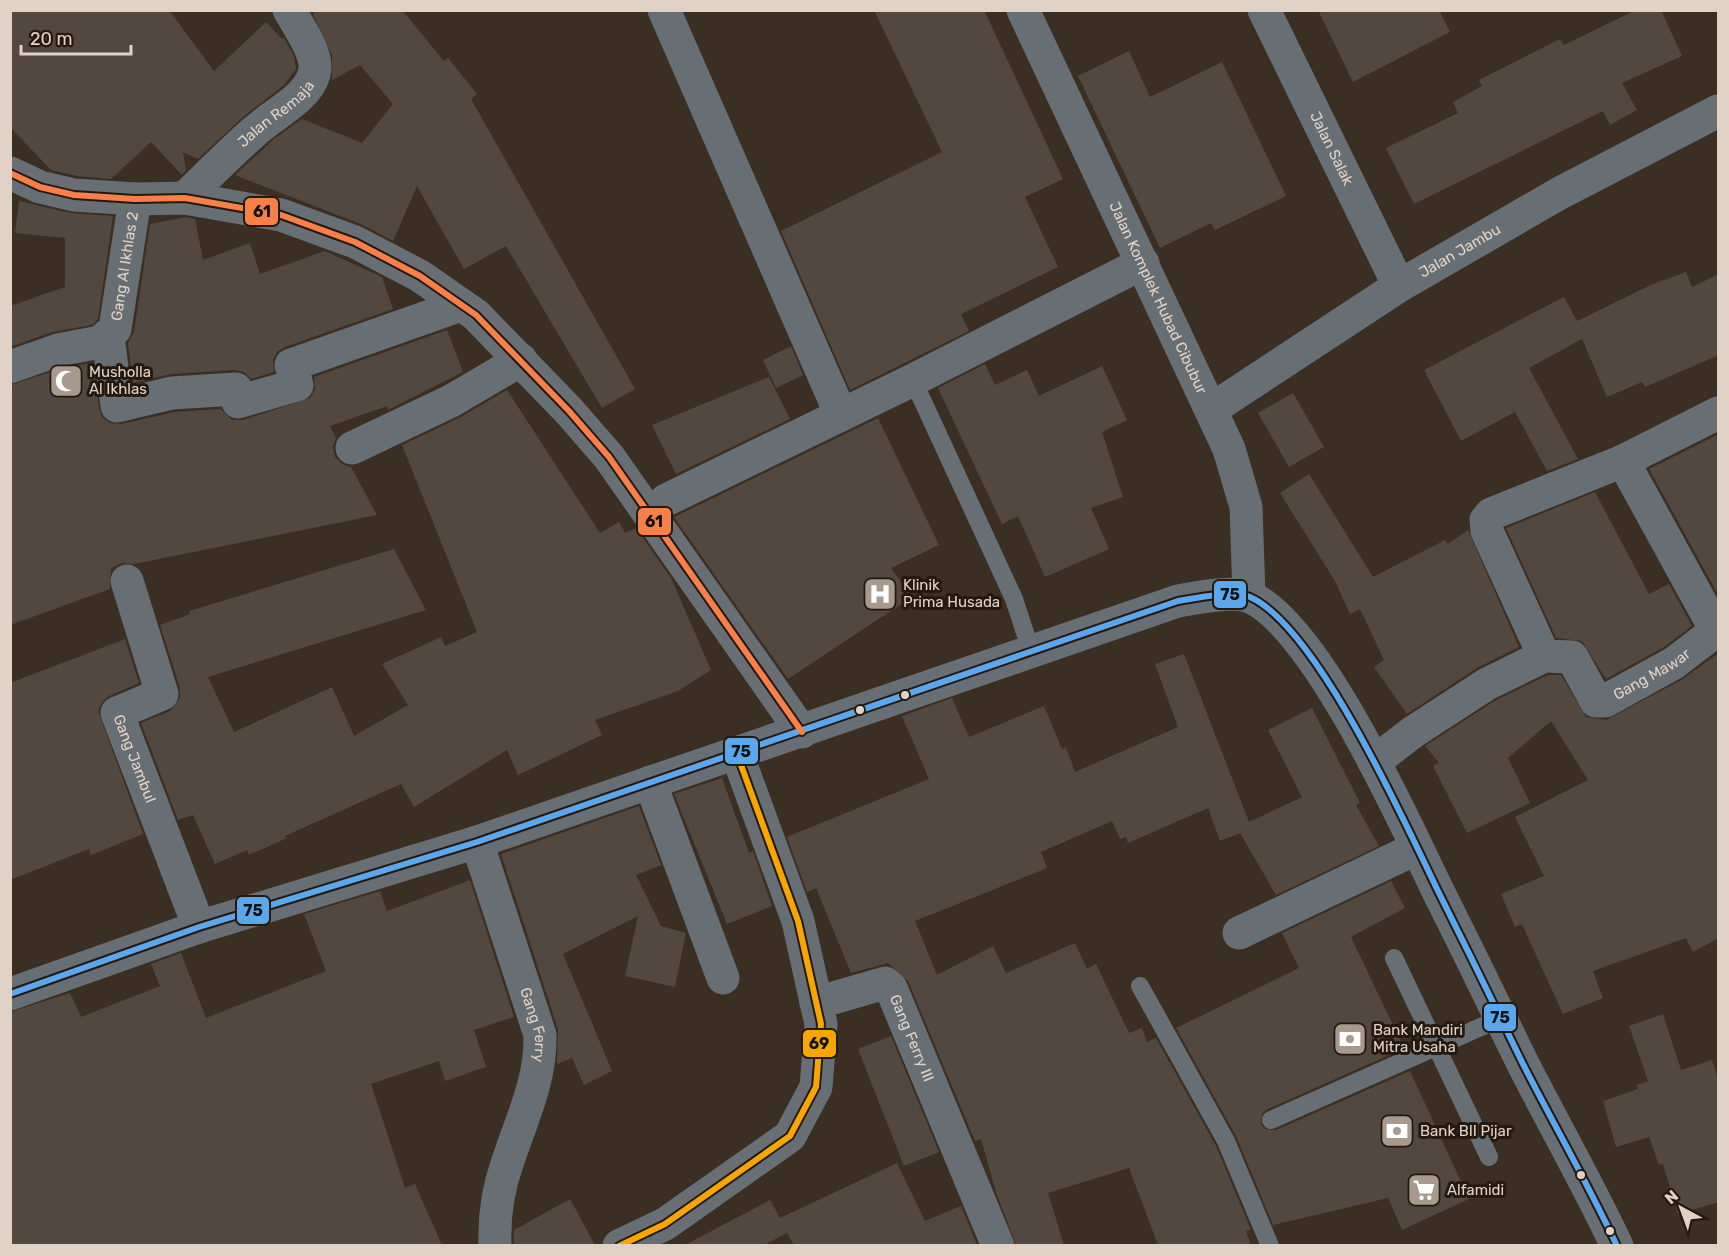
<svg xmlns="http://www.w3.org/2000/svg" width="1729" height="1256" font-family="Rubik,sans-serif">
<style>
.building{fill:#534840}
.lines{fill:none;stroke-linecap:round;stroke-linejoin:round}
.service{stroke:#676e74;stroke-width:18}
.minor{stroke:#676e74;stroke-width:33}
.tertiary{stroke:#676e74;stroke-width:33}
.bus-1-casing{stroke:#241910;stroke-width:10}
.bus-2-casing{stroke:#241910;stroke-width:10}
.bus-3-casing{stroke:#241910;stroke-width:10}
.bus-1{stroke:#5aa8eb;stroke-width:6}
.bus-2{stroke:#f78048;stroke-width:6}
.bus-3{stroke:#f7a600;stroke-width:6}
.bus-dot{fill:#e2d2c6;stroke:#241910;stroke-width:2}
.labels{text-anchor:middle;stroke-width:6;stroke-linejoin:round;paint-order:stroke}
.street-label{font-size:15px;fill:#e2d2c6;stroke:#241910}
.poi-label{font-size:15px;fill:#e2d2c6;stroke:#241910;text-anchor:start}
.line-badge{stroke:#241910;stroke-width:2}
.pale-badge-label{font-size:16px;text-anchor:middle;font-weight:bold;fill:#111}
</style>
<rect width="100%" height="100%" fill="#3b2e23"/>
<path class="building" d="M 10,10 L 169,10 L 214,71 L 266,22 L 282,39 L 284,38 L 294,56 L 296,69 L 284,85 L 243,117 L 198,159 L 183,152 L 186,170 L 182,175 L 151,142 L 111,179 L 77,176 L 51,170 L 10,127 Z
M 317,10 L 402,10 L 444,61 L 448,58 L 477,94 L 471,99 L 635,389 L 602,408 L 506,246 L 464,269 L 417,186 L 393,241 L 361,224 L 235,175 L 274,139 L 302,119 L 362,143 L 393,104 L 360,65 L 332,80 L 332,55 L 313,14 Z
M 874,10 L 984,10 L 1063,179 L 1025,197 L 1058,267 L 961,314 L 969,331 L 850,390 L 781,231 L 942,152 Z
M 1318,10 L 1439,10 L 1450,32 L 1353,82 Z
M 1636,10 L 1661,10 L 1682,56 L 1622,83 L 1637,110 L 1610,125 L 1603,111 L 1414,204 L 1386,148 L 1458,113 L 1453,102 L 1482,86 L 1479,80 L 1560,39 L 1564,45 Z
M 1129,51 L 1150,97 L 1222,62 L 1286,196 L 1215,230 L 1211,223 L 1160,248 L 1078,76 Z
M 19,201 L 70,213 L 113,216 L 98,319 L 92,325 L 52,332 L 10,347 L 10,306 L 65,287 L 65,238 L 15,233 Z
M 186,217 L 195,219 L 203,260 L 250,243 L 260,274 L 325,251 L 382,277 L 393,309 L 285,347 L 277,352 L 273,360 L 274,372 L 251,379 L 244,372 L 235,370 L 171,374 L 133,383 L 128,343 L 134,332 L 150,224 Z
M 1686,272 L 1692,287 L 1719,274 L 1719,355 L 1645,387 L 1642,382 L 1607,397 L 1582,339 L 1529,368 L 1578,459 L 1547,471 L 1515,412 L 1461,441 L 1424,370 L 1564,297 L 1577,321 L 1653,284 Z
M 447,330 L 463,372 L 388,410 L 387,406 L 330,426 L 336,438 L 333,447 L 335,457 L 342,464 L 351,467 L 377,515 L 134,564 L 122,563 L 111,568 L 110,589 L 10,625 L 10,385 L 63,368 L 93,363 L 99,409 L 102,417 L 110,423 L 121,424 L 175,412 L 221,409 L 232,420 L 243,420 L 310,398 L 315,389 L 314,377 Z
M 791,346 L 803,375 L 776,388 L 763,360 Z
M 985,364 L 995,385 L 1027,370 L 1039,396 L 1102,366 L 1127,420 L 1102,432 L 1123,497 L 1091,508 L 1109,549 L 1045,577 L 1018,516 L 1002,524 L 938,388 Z
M 769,377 L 790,419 L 676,474 L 652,425 Z
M 507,390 L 600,533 L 619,522 L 625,533 L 636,528 L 671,578 L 711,670 L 678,691 L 595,720 L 602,735 L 518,775 L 507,750 L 414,807 L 401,784 L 285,836 L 287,838 L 249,855 L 247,850 L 215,864 L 193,815 L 178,820 L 141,723 L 170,711 L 180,698 L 180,688 L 160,625 L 190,614 L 189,611 L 394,549 L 426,610 L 208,677 L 234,732 L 332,687 L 354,736 L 408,705 L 382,664 L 441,637 L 445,646 L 477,632 L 402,445 L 459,418 Z
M 1293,393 L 1324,447 L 1289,467 L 1258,413 Z
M 878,418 L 939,545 L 891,568 L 912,597 L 788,679 L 674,517 Z
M 1719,434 L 1719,596 L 1649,469 Z
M 1309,474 L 1373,577 L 1445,540 L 1448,544 L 1468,530 L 1519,647 L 1477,668 L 1407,714 L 1374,667 L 1384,660 L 1360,609 L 1350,614 L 1335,581 L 1280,493 Z
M 1595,492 L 1649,594 L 1669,584 L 1692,626 L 1664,647 L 1606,679 L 1582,641 L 1556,638 L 1506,528 Z
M 125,639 L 139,683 L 109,696 L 102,702 L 98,711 L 143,834 L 91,855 L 89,849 L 10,880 L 10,683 Z
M 1719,653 L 1719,938 L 1693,952 L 1686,938 L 1593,971 L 1603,998 L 1563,1014 L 1522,924 L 1515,927 L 1501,894 L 1544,876 L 1515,817 L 1588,780 L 1551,721 L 1508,758 L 1530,803 L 1467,833 L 1433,766 L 1439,763 L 1425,746 L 1496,700 L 1548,675 L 1561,675 L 1586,717 L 1606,720 L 1683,679 Z
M 1184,654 L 1249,822 L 1302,797 L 1268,730 L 1312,708 L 1360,803 L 1356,805 L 1379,846 L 1276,895 L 1240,833 L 1220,841 L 1208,808 L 1128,843 L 1126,837 L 1120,839 L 1112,821 L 1041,852 L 1047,868 L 915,921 L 937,975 L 993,946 L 1006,973 L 1075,943 L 1087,969 L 1096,964 L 1129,1033 L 1142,1028 L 1147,1042 L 1156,1038 L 1216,1146 L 1251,1230 L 1246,1231 L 1251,1245 L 1158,1245 L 1129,1168 L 1048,1193 L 1064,1245 L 1016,1245 L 996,1192 L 981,1139 L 975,1141 L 908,981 L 888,963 L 851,973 L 816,888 L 807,892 L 787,837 L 929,779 L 902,716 L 952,698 L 969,737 L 1044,706 L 1062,749 L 1066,747 L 1075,772 L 1178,727 L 1155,664 Z
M 722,778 L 749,853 L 753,851 L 772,906 L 727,924 L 674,794 Z
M 639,806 L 661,865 L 636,875 L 661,926 L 686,933 L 675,987 L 625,976 L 638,916 L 563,954 L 612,1071 L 584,1085 L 572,1058 L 558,1064 L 557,1062 L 558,1029 L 501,854 Z
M 470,880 L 514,1017 L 474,1030 L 486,1067 L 445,1081 L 439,1061 L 371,1084 L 405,1188 L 415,1184 L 442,1245 L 10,1245 L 10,1012 L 70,993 L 81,1017 L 160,986 L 151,964 L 181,953 L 206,1018 L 326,971 L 304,914 L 380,891 L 387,911 Z
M 1391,881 L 1405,908 L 1351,937 L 1401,1042 L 1397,1044 L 1400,1050 L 1266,1110 L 1262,1114 L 1261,1124 L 1265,1129 L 1276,1130 L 1410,1071 L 1469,1199 L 1402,1230 L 1388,1198 L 1273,1225 L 1236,1136 L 1176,1028 L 1299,968 L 1282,933 Z
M 1663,1014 L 1681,1070 L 1712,1060 L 1719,1081 L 1719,1202 L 1678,1214 L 1663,1164 L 1659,1165 L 1649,1137 L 1616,1147 L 1603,1101 L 1638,1089 L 1637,1085 L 1648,1081 L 1629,1026 Z
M 891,1036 L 939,1152 L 904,1166 L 858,1049 Z
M 897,1163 L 925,1221 L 961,1206 L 977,1245 L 794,1245 L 787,1233 L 764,1245 L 685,1245 L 770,1200 L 780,1218 Z
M 570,1199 L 595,1245 L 514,1245 L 514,1230 Z"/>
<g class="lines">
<path class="service" d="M 913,380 L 1014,599 L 1031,651
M 1394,958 L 1489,1157
M 1140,986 L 1226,1141 L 1270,1246
M 1271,1120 L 1501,1018"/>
<g class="minor">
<path d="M 664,10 L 841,415"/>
<path id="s1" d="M 1023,10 L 1229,449 L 1246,507 L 1249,596"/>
<path id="s2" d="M 1264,10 L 1399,286"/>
<path id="s3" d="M 185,198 C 208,175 231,152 255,131 C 273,114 307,99 314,74 C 320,55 298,26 289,10"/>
<path d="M 108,336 L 117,406 L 172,393 L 236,389 L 238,402 L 297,385 L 291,365 L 461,305"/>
<path id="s4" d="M 10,367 L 58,350 L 100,342 L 115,329 L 135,199"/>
<path id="s5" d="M 1212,409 L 1399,286 L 1560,193 L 1718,111"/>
<path d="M 352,448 L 451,401 L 521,360"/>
<path d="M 1623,461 L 1718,634"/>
<path d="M 666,500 L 913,380 L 1143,263"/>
<path id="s6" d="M 127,581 L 162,694 L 117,713 L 199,927"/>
<path d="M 1544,656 L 1487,531 L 1486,520 L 1491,514 L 1623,461 L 1718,413"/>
<path id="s7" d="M 1374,762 L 1413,732 L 1487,684 L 1544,656 L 1572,657 L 1596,701 L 1605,701 L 1674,663 L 1717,630"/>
<path d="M 650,782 L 723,978"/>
<path id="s8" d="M 477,842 L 540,1035 C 541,1082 521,1120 507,1164 C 498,1189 494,1219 495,1246"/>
<path d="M 1239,933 L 1417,848"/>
<path id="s9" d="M 816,1003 L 885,983 L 891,988 L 998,1246"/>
<path d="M 619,1246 L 665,1224 L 790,1136 L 816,1087 L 821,1024 L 798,921 L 737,754"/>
</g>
<path class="tertiary" d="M 10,173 L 40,187 L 74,195 L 135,199 L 185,198 L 281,215 L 355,242 L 420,276 L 476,315 L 569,411 L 609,457 L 802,732
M 10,994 L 199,927 L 477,842 L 1178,601 C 1196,598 1234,590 1250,597 C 1317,627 1404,821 1437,889 C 1466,947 1495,1006 1523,1064 C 1554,1125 1588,1184 1617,1246"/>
<defs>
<path id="bus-1" d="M 10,994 L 199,927 L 477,842 L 1178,601 C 1196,598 1234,590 1250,597 C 1317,627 1404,821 1437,889 C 1466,947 1495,1006 1523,1064 C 1554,1125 1588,1184 1617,1246"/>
<path id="bus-2" d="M 10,173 L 40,187 L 74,195 L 135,199 L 185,198 L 281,215 L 355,242 L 420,276 L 476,315 L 569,411 L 609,457 L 802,732"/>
<path id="bus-3" d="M 619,1246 L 665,1224 L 790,1136 L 816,1087 L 821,1024 L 798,921 L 737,754"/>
</defs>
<use href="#bus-1" class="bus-1-casing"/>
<use href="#bus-2" class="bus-2-casing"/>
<use href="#bus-3" class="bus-3-casing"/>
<use href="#bus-1" class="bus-1"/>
<use href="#bus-2" class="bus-2"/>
<use href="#bus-3" class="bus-3"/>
</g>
<defs>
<symbol id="mosque-square" viewBox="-11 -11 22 22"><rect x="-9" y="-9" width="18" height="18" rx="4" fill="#a8998d" stroke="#241910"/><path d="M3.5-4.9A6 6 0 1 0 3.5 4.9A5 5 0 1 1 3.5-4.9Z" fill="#fff"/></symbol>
<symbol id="hospital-square" viewBox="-11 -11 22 22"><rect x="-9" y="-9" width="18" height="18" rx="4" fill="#a8998d" stroke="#241910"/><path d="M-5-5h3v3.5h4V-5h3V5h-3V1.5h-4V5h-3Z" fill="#fff"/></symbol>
<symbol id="bank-square" viewBox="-11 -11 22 22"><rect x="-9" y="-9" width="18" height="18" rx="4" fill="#a8998d" stroke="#241910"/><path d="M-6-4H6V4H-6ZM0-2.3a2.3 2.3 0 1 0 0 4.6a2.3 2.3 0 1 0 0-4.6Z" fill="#fff"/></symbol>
<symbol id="supermarket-square" viewBox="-11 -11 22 22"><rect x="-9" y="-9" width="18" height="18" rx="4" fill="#a8998d" stroke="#241910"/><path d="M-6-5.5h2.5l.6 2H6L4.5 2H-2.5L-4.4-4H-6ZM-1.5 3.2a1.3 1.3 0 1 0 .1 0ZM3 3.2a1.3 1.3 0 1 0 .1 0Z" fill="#fff"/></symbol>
</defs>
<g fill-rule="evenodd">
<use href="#mosque-square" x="47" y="362" width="38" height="38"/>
<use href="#hospital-square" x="861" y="575" width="38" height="38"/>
<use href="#bank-square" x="1331" y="1020" width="38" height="38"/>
<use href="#bank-square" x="1378" y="1112" width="38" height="38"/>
<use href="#supermarket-square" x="1405" y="1171" width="38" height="38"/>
</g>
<g class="bus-dot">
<circle cx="905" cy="695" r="5"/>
<circle cx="860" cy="710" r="5"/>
<circle cx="1581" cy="1175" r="5"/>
<circle cx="1610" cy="1231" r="5"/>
</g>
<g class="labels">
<g class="street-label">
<text dy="5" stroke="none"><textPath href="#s3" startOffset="124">Jalan Remaja</textPath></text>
<text dy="5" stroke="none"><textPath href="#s2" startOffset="154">Jalan Salak</textPath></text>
<text dy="5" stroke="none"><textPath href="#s5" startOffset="294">Jalan Jambu</textPath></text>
<text dy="5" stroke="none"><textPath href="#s4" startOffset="177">Gang Al Ikhlas 2</textPath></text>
<text dy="5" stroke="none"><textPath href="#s1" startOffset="318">Jalan Komplek Hubad Cibubur</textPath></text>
<text dy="5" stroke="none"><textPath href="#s7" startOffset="342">Gang Mawar</textPath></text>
<text dy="5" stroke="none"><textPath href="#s6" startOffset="216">Gang Jambul</textPath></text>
<text dy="5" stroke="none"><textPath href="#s8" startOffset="192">Gang Ferry</textPath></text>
<text dy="5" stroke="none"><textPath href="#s9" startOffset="134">Gang Ferry III</textPath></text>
</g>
<g class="poi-label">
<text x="89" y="377">Musholla<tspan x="89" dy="17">Al Ikhlas</tspan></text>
<text x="903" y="590">Klinik<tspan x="903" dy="17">Prima Husada</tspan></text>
<text x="1373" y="1035">Bank Mandiri<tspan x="1373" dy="17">Mitra Usaha</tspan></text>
<text x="1420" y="1136">Bank BII Pijar</text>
<text x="1447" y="1195">Alfamidi</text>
</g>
</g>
<g class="line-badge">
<rect x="244" y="197" width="35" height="29" rx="6" fill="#f78048"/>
<rect x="637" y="507" width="35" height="29" rx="6" fill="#f78048"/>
<rect x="1213" y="580" width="34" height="29" rx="6" fill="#5aa8eb"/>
<rect x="724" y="737" width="35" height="28" rx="6" fill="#5aa8eb"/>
<rect x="236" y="896" width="34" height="29" rx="6" fill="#5aa8eb"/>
<rect x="1483" y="1003" width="34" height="29" rx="6" fill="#5aa8eb"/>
<rect x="802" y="1029" width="35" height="29" rx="6" fill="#f7a600"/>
</g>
<g class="pale-badge-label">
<text x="262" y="217">61</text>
<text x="654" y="527">61</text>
<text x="1230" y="600">75</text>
<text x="741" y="757">75</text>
<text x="253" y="916">75</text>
<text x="1500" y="1023">75</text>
<text x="819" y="1049">69</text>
</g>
<rect width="1729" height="1256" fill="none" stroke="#e2d2c6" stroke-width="24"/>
<g transform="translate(1681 1208) rotate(319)" stroke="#241910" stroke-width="4.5" paint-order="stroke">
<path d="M0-4.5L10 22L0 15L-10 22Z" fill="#e2d2c6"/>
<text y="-9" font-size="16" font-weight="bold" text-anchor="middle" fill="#e2d2c6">N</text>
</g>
<path d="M21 45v9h110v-9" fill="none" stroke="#e2d2c6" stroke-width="3"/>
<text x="30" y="45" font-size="18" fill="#e2d2c6" stroke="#241910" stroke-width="4.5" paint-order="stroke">20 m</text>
</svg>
